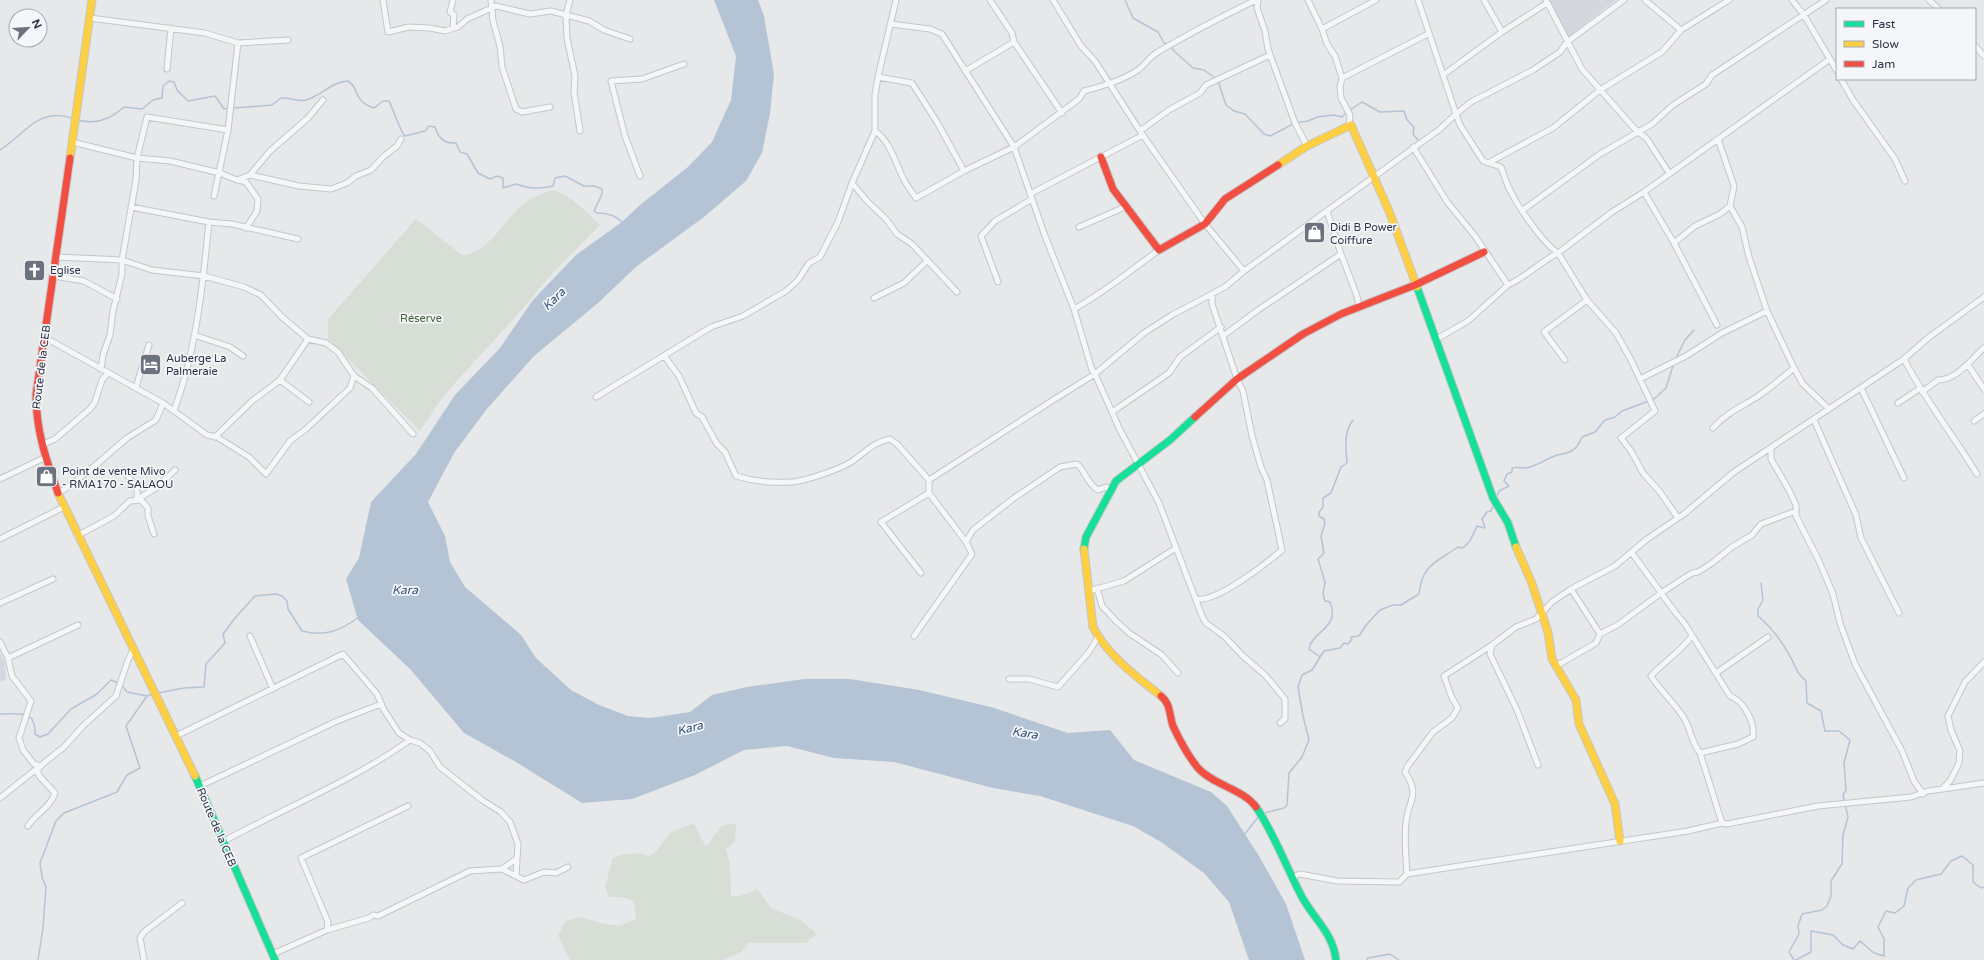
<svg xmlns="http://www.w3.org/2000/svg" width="1984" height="960" font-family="'Varela Round',sans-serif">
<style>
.built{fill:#d4d7dd}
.green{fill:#d6ded6}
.water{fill:#b4c4d5}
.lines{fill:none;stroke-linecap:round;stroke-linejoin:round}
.stream{stroke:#b4c4d5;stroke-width:1.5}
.street-casing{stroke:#c4c6c8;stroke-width:7}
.fast-casing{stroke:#c4c6c8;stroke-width:9}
.slow-casing{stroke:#c4c6c8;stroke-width:9}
.jam-casing{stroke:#c4c6c8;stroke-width:9}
.street{stroke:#f5f6f7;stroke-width:5}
.fast{stroke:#16e098;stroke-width:7}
.slow{stroke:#ffcf43;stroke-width:7}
.jam{stroke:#f24e42;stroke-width:7}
.labels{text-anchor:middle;stroke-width:3.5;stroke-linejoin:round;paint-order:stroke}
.poi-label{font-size:11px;fill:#2b3445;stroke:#f4f6f9;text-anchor:start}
.park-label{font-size:11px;fill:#3f6138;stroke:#f4f6f9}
.street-label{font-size:11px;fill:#2b3445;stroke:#f4f6f9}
.water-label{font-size:12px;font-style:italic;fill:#34527a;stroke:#f4f6f9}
</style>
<rect width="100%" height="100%" fill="#e6e8ea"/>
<path class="built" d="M 1547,0 L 1616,0 L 1567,38 Z
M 0,652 L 5,663 L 6,679 L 0,682 Z"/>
<path class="green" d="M 554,190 C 572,196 586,212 600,225 L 547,279 L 526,305 L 444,395 L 420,431 L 328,339 L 328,319 L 416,219 L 462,255 C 486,257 508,215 526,202 C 534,196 544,193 554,190 Z
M 694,824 L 706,847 L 722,825 L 736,824 L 735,841 L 726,849 L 730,864 L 731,896 L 740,896 L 757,889 L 771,908 L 802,921 L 817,934 L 806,943 L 749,943 L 740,953 L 723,960 L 570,960 L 558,935 L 566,921 L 581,917 L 600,923 L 619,926 L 636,919 L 634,901 L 621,897 L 609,897 L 605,887 L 613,858 C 626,853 636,852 649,856 C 658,851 660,846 666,838 C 673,829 684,827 694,824 Z"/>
<path class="water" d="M 714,0 L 758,0 L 764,16 L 774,74 L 770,113 L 762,153 L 746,181 L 704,217 L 637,266 L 598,303 L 534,356 L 486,410 L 454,453 L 428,502 L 445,536 L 450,562 L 465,587 L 521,635 L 536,658 L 571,690 L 599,705 L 628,716 L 651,718 L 690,712 L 712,695 L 747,687 L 804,679 L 850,679 L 919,690 L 991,707 L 1068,733 L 1110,730 L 1134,760 L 1211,792 L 1227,806 L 1259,856 L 1286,904 L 1305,960 L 1249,960 L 1229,902 L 1204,873 L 1161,842 L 1133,826 L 1040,796 L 993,788 L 894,762 L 834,758 L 787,746 L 744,750 L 695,775 L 632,799 L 582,803 L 516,762 L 464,733 L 411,670 L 358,620 L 346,579 L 359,558 L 371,502 L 416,454 L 455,395 L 500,348 L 533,300 L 576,255 L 622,222 L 640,205 L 688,167 L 712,142 L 731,100 L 736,56 Z"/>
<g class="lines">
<path class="stream" d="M 1125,0 L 1133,18 L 1158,32 L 1164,43 L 1169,44
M 1171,46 L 1174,51 L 1193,68 L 1204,70 L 1215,78
M 1218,81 L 1226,105 L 1234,111 L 1245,114 L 1264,134 L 1270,136 L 1295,123 L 1308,121 L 1317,117 L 1334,115 L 1342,117 L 1347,112
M 233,108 L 272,105 L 281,98 C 290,97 297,102 306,100 C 321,96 331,82 348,81 C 360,88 352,101 374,108 L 383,101 L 389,101 C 393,109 401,133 405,136 L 425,131 L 429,126 L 435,127 C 438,138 445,144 456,143 L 460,152 L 467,154 L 478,173 L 490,179 L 497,176 L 503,178 L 503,188 L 516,184 C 530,189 538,189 553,186 L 555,178 L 565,176 L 584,186 L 594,186 L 602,189 L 602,194 L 594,211 L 597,213 C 607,213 616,215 623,223
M 1350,110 L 1362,102 L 1380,112 L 1404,111 L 1407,120 L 1414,127 L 1413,134 L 1418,140
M 78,120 C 95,125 111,119 124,107 L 142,109 L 153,100 L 162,98 L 163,86 L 169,81 L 174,82 L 177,90 L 188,101 L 215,96 L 224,109 L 229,108
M 0,150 C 25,134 38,107 72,118
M 1676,358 L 1685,340 L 1694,330
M 1496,499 L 1499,491 L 1509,486 L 1504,481 L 1507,474 L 1512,472 L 1512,468 C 1516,467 1521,468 1525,468 C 1535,467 1543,461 1552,457 C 1567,451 1574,456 1582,437 L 1595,432 L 1605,420 L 1615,417 L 1622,411 L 1654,399 L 1666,388 L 1674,363
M 1761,583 L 1763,600 L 1758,609 L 1758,616 C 1771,627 1783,643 1791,658 C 1797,669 1795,671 1806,681 L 1807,703 L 1821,711 L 1825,731 L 1839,731 L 1850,740 L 1844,763 L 1846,790 L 1843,795 L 1848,817 L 1843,835 L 1842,864 L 1831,881 L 1831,896 L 1827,906 L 1822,910 L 1802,914 L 1798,926 L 1799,934 L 1789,952 L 1794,960
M 1320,657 L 1309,649 C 1312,631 1341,628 1330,602 L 1325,601 L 1323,594 L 1325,582 L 1318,559 L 1324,553 L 1321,536 L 1325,523 L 1324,519 L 1319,516 L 1319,512 L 1323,507 L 1323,498 L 1331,493 L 1341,467 L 1347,463 C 1346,448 1343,433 1353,420
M 123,687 L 127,692 L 147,696
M 158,693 L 184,688 L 204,687 L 206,664 L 225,643 L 223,634 L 235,618 L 255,596 L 276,594 L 282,596 L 287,601 L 288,609 L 302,631 C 325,637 340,631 359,617
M 0,714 C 19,714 36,709 35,734 L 40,737 L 48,734 L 71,709 L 97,694 L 111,680 L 118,683
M 1264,813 L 1284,808 L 1287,805 L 1289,773 L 1302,757 L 1309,740 L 1303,716 L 1298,687 L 1302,675 L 1312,670 L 1324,651 L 1340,648 L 1344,643 L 1348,644 L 1352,639 L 1351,637 L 1359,636 L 1367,624 L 1380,610 L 1393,605 L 1401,605 L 1419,594 C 1422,564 1436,563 1458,547 L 1463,548 L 1470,541 L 1477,526 L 1484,528 L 1485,527 L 1482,519 L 1487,512 L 1491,511 L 1494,504
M 1244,835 L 1259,816
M 38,960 L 43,928 L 46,887 L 42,877 L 40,863 L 56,821 L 64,813 L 117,792 L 127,775 L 140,768 L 126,726 L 147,696 L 153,694
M 1367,960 L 1368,958 L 1390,954 L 1399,960
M 1796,960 L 1811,952 L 1811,931 L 1833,935 L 1843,945 L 1853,949 L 1860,941 L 1874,953 L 1884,956 L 1884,939 L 1878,927 L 1886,911 L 1895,913 L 1904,906 L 1908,888 L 1916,880 L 1941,874 L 1951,861 L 1962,856 L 1973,865 L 1973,882 L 1981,888 L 1984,887"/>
<defs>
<path id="street" d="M 383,0 L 388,32 L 409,27 L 430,28 L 445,31 L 458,27 L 467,19 L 496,6 L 530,14 L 551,11 L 589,21 L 604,30 L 630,39
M 453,0 L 450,12 L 454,15 L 453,28
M 491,0 L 493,21 L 500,46 L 502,67 L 516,109 L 522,112 L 550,107
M 570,0 L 566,15 L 567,38 L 575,76 L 574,92 L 580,131
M 990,0 L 1012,33 L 1014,42 L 1062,113
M 1053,0 L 1081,46 L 1095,61 L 1140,131 L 1205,224 L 1244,271
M 1258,0 L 1257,8 L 1265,31 L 1268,49 L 1295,123 L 1307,146
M 1308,0 L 1322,29 L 1327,44 L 1335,56 L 1342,78 L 1340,87 L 1341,98 L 1350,115 L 1349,124 L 1351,125
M 1484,0 L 1502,32
M 1546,0 L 1582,69 L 1634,128 L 1647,139 L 1669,173
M 1624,0 L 1567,42 L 1560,52 L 1533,70 L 1471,102 L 1456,114 L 1460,125 L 1483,161 L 1501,167 C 1504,174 1506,183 1510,190 C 1518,207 1543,243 1558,253 L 1587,300 L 1616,333 L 1631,360 L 1655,411 L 1621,438 L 1631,451 L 1643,473 L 1660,492 L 1678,518
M 1645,0 L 1681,30 L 1729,0
M 1792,0 L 1804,15 L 1837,71
M 1929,0 L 1939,9
M 90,18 L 205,33 L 238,43 L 288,40
M 891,24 L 930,29 L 942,34 L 1014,147 L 1045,236 L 1074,309 L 1092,370 L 1095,374 L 1120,430 L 1159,503 L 1202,616 L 1206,623 L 1224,636 L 1243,656 L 1265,675 L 1285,699 L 1285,719 L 1280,723
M 1322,29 L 1376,0
M 1975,46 L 1984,56
M 167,69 L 171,28
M 965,71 L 1014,42
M 1443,75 L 1502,32 L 1547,3
M 878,77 L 912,83 L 937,122 L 964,171
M 1342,78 L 1428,34
M 1841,79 L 1853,100 L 1895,159 L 1905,181
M 875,131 C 890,141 896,164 904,180 C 907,186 912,192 916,198 L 964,171 L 1014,147 L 1079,99 L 1084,91 C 1103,86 1121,81 1138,70 C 1146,64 1150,56 1158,52 C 1190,33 1223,16 1256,0
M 1140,131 L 1169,110 L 1200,93 L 1206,85 L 1270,55
M 72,142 L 137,158 L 170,161 L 220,173 L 237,180 L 250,175 L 270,151 L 308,118 L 323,100
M 1413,147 L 1448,203 L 1475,236 L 1508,285
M 1488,163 L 1553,128 L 1600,90 L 1662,52 L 1681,30
M 250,175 L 299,186 L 331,189 L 347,183 L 356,176 L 371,170 L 383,157 L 397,146 L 401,139
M 640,176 L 625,136 L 611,81 L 642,79 L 684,64
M 238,180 L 246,182 L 258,199 L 257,211 L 246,228
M 852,183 L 867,201 L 886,219 L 897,234 L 912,244 L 957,292
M 1644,192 L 1674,243 L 1717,325
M 1030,194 L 1143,135
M 214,196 L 228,130 L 238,43
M 1730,206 L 1742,227 L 1749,257 L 1767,311 L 1794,368 L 1803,384 L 1829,409
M 131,207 L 209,222 L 232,224 L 298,239
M 1523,210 L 1600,154 L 1652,124 L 1673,105 L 1706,84 L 1712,75 L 1826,0
M 1327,211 L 1341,254 L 1357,296 L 1359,306
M 1079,227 L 1125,207
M 1674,243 L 1695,226 L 1720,214 L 1730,206 L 1734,186 L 1718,139
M 57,257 L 122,260 L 136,180 L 137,158 L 147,117 L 228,130
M 54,276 L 84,281 L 117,299
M 998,282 L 981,236 L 995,221 L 1032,199
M 874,298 L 904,283 L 927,261
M 1074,309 C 1104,293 1131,270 1159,250
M 194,335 L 230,347 L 243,356
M 1223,336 L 1258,310 L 1341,254
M 44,337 L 163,403 L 207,435 L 217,437 L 249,457 L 266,474 L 290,441 L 306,429 L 350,388 L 354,376
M 1435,340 L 1468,321 L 1508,285 C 1526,277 1540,262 1558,253 L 1612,212 L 1644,192 L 1830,59
M 665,357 L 679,376 L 696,413 L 702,417 L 717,444 L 725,452 L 736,476 C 752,481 773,483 790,482 C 803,482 840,469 851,462 C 865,453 873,442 890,439 L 897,444 L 929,480
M 1904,359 C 1925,400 1953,435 1977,474
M 1565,360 L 1544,332 L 1587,300
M 1968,365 L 1984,389
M 101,369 L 103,355 L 110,335 L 113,311 L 122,274 L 122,260 L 152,270 L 204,276 L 244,287 L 261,295 L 282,317 L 308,339 L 326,343 L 338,352 L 354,376 L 372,388 L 413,434
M 1640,379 L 1686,356 L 1722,333 L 1767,311
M 280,380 L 309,402
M 136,387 L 149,345
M 1861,388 L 1904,478
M 1922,392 L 1938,380 C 1957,380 1971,359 1984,348
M 596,397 L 711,327 L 743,316 L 786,291 L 798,280 L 809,263 L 820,257 L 838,222 L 852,183 L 875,131 L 875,95 L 878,77 L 896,0
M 1898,403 L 1919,389
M 174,410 C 196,353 203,283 209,222
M 1112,412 L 1169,373 L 1180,357 L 1221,327
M 1814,420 L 1856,515 L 1861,538 L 1899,613
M 1974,421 L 1984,414
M 1713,428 C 1726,413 1741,407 1757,397 C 1770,388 1782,378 1794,368
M 215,437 L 252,401 L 280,380 L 308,339
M 41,445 L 55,439 L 90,409 L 95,402 L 102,380 L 108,373
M 1771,448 L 1771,459 L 1789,490 L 1796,505 L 1796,516 L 1819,561 L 1833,594 L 1840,623 L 1855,664 L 1902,751 L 1914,781 L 1923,794
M 127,475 C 134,484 140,488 136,500 L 156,488 L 175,470
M 0,479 L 44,458
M 58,494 L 90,470 L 127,438 L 156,420 L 163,403
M 77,536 L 114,516 L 130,501 L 141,500 L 148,508 L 148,516 L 154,534
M 0,539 L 64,507
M 966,542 L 973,530 L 1014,498 L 1060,467 L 1077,464 C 1086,472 1087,484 1098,490 L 1106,487 L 1111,491
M 1632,553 L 1675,612 L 1685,624 L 1730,696 C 1744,701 1755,722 1753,737 L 1738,744 L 1700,753
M 921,573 L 881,522 L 929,493
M 1097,588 L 1102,606 L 1116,621 L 1129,633 L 1162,655 L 1178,673
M 1571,589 L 1600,634 L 1619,624 L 1661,593 L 1692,573 L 1698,572 L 1712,563 L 1732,547 L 1752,535 L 1761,524 L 1796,511
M 1089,591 L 1124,581 L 1176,548
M 1196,599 C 1216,603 1267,563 1282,550 L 1267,480 L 1261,467 L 1252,436 L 1243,391 L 1237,379 L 1212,304 L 1212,294
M 0,603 L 53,579
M 250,636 L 273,689
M 914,636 L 972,554 L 966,542 L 929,493 L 929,480 L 1050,402 L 1095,374 L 1144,333 L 1172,315 L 1225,287 L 1244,271 L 1440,129 L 1456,114 L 1418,0
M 1692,636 C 1681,651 1664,662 1651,676 C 1660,691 1678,706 1685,720 C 1691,731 1692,743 1700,753 L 1722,823
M 0,642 L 8,658 L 12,676 L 31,701 L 19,738 L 23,750 L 34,764 L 41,766
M 8,658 L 78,625
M 1556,666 L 1596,643 L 1600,634
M 1716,673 L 1768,637
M 1009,679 L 1029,679 L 1058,687 L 1089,652 L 1098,637
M 176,736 L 343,654 L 377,694 L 384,710 L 399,733 L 410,740 L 420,743 L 430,751 L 440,767 L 482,800 L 501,812 L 510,822 L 518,844 L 516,876
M 1538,765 L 1517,710 L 1490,654 L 1492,645 L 1516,627 L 1536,619 L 1552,602 L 1571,589 L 1615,566 L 1647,539 L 1684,514 L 1734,472 L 1904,359 L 1928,338 L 1984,297
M 200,786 L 337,721 L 381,704
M 1943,789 L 1984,783
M 0,798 L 64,747 L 83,726 L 116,696 L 128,660 L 133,650
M 28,826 C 35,814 51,807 55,793 L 40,777 L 37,771 L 39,768
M 224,841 C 285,808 352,781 410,740
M 502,869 L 524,880 L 544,872 L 556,873 L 568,867
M 1407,874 C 1406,858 1404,839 1406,823 C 1408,800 1421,796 1405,772 L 1407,767 L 1433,732 L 1452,718 L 1458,708 L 1452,698 L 1444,676 L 1492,645
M 1293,877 L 1300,874 L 1337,881 L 1399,882 L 1407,874 L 1688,831 L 1722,823 L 1727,824 L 1818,806 L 1911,797 L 1928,791 L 1942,789 L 1950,781 L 1959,763 L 1960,751 L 1951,730 L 1948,716 L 1965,682 L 1984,662
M 327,930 L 328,922 L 301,858 L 408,806
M 273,954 L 327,930 L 369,918 L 373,915 L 378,916 L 470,871 L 502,869 L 516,859
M 144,960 L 140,938 L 144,932 L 182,903"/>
<path id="fast" d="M 1417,287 L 1493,498 L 1508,523 L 1516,547
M 1084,549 L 1086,537 L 1116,481 L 1170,440 L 1195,417
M 195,776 L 275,960
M 1256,807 C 1275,835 1286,867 1302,897 C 1314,919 1333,933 1336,960"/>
<path id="slow" d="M 70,158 L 92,0
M 1278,165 L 1307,146 L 1351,125 L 1389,211 L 1417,287
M 58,493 L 195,776
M 1516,547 L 1531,581 L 1548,632 L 1552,659 L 1576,700 L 1579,724 L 1615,804 L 1620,841
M 1084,549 L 1093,627 C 1108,656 1136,676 1161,696"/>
<path id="jam" d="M 1101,157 L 1113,189 L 1159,250 L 1205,224 L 1225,199 L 1278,165
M 1195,417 L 1237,379 L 1303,334 L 1341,314 L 1415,285 L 1484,252
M 58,493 C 46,459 36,431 36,395 L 70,158
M 1161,696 C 1171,704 1169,715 1173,726 C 1180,741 1188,756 1198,768 C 1213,785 1243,789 1256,807"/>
</defs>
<use href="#street" class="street-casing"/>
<use href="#fast" class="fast-casing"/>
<use href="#slow" class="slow-casing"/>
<use href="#jam" class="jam-casing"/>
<use href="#street" class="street"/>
<use href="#fast" class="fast"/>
<use href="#slow" class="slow"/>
<use href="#jam" class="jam"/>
</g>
<defs>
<symbol id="shop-square" viewBox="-11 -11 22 22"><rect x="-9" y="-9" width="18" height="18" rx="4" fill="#6c737f" stroke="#f4f6f9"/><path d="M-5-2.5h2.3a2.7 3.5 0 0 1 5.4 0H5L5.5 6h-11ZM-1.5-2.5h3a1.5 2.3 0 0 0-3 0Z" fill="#fff"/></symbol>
<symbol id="church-square" viewBox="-11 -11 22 22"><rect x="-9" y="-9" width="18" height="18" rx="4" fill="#6c737f" stroke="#f4f6f9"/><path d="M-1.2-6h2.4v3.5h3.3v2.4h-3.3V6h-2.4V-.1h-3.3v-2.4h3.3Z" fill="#fff"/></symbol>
<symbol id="hotel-square" viewBox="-11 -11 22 22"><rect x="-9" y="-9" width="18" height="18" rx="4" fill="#6c737f" stroke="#f4f6f9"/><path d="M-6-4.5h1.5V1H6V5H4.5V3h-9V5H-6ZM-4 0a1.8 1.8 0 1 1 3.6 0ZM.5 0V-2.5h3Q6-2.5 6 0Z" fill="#fff"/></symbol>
</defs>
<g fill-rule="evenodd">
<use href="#shop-square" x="1302" y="220" width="25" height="25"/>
<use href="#church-square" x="22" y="258" width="25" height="25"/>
<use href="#hotel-square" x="138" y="352" width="25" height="25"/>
<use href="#shop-square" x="34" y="464" width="25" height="25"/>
</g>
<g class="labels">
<g class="poi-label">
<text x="1330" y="231">Didi B Power<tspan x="1330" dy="13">Coiffure</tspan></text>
<text x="50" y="274">Eglise</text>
<text x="166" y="362">Auberge La<tspan x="166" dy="13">Palmeraie</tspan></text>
<text x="62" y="475">Point de vente Mivo<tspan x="62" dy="13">- RMA170 - SALAOU</tspan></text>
</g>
<g class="park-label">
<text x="421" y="322">Réserve</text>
</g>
<g class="street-label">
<text transform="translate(41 367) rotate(-83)" y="4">Route de la CEB</text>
<text transform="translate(217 827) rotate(67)" y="4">Route de la CEB</text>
</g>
<g class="water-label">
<text transform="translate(554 299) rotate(-44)" y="4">Kara</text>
<text x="405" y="594">Kara</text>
<text transform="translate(690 728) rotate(-14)" y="4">Kara</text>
<text transform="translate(1025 733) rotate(9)" y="4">Kara</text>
</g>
</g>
<rect x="1836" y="8" width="140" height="72" fill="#f4f6f9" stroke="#a4a8b1"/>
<rect x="1844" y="21" width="20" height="6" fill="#16e098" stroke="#a4a8b1"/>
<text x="1872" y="28" font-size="12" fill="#2b3445">Fast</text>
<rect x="1844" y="41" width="20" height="6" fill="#ffcf43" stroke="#a4a8b1"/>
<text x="1872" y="48" font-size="12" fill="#2b3445">Slow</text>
<rect x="1844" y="61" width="20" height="6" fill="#f24e42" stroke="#a4a8b1"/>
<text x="1872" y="68" font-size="12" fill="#2b3445">Jam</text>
<g transform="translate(28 28) rotate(65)"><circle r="19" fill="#f4f6f9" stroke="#a4a8b1"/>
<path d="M0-3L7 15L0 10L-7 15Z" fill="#6c737f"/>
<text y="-6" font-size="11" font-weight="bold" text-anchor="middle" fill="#2b3445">N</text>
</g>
</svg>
